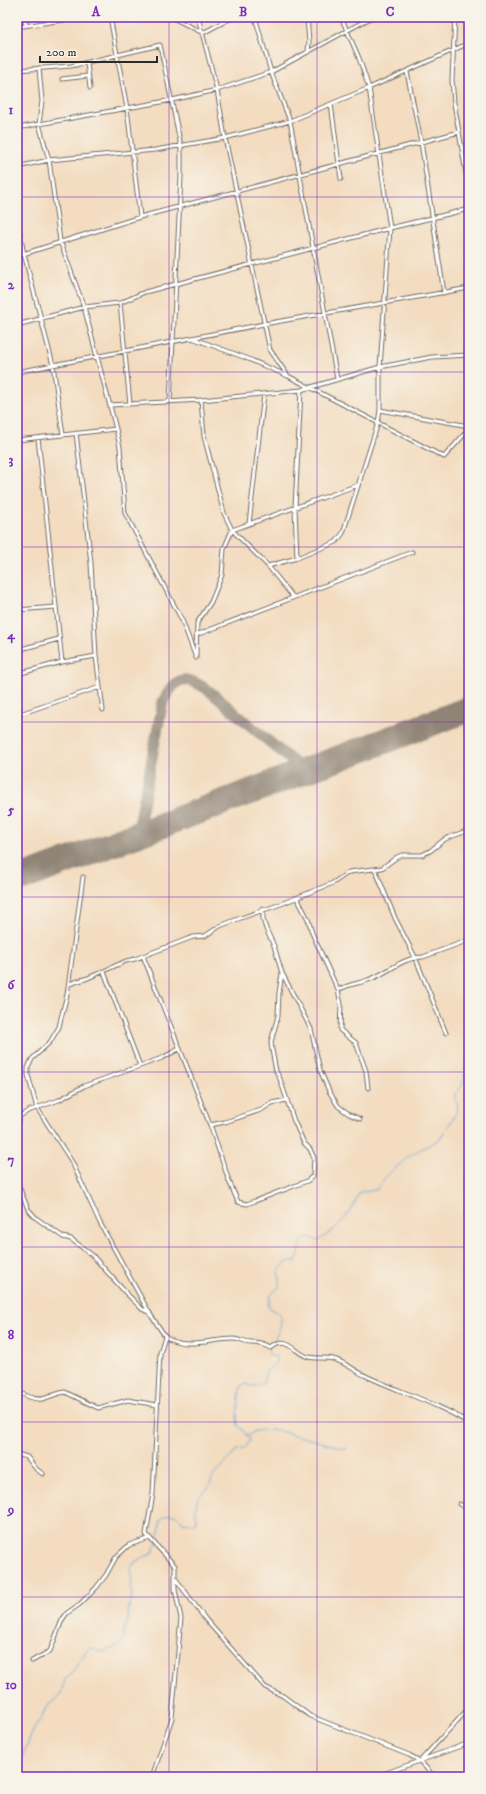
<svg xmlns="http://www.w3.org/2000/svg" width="486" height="1794" font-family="'IM FELL DW Pica',serif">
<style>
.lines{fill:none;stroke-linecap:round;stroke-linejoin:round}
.stream{stroke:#60a5d5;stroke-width:1}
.taxiway{stroke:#8f8476;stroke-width:11}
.runway{stroke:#8f8476;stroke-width:26}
.street-casing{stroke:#71695f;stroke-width:5}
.street{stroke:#fff;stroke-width:3}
.grid{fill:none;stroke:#7b2cbf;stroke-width:1;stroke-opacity:0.55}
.neatline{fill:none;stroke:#7b2cbf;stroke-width:1.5}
.grid-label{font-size:13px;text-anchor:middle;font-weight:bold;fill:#7b2cbf}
</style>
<rect width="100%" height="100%" fill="#f7f3e8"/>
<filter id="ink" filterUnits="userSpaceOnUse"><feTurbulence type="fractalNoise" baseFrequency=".025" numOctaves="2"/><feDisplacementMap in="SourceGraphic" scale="8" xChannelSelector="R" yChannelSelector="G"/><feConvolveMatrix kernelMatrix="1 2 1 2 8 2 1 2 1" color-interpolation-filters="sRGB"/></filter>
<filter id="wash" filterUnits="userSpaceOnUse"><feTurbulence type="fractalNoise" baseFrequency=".012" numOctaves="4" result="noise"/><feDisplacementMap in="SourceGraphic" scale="16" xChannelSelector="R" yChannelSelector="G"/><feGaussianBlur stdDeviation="0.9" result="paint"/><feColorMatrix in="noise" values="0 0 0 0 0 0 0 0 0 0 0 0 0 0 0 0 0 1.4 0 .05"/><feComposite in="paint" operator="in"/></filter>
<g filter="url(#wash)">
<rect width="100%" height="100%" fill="#f3dcc0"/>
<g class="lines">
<path class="stream" d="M 270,1346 C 276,1336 284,1327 280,1314 L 271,1309 L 268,1305 L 271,1294 L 279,1287 L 280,1279 L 278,1272 L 286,1262 L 296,1261 C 300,1254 299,1247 303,1239 L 310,1237 L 318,1241 C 331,1233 343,1222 352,1209 C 355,1203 356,1197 360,1192 L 376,1190 L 387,1175 L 412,1154 L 440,1139 L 455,1115 L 458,1108 L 455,1099 L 455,1094 C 464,1087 467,1072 466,1061 L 469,1058
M 249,1435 L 255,1431 L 272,1429 L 347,1449
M 156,1544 C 165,1533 151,1513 176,1515 L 183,1522 L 194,1524 L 197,1519 C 195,1512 195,1502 200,1495 C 201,1493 205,1492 207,1489 C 211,1485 211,1477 216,1473 C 223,1466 230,1458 237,1450 L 244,1449 L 248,1444 L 250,1439 L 238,1425 L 237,1417 L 240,1389 L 242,1385 L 246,1384 C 252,1387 258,1387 264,1383 L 266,1371 C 272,1368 277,1364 276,1357 L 269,1355 L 268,1348
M 17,1770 L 35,1726 L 41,1719 L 46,1707 L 60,1696 L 66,1677 L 70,1675 L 87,1650 L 92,1648 L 101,1652 L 121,1645 L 124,1638 L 124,1631 L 128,1620 L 129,1605 L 132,1597 L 131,1568 L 135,1562 L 153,1553 L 155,1546"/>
<path class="taxiway" d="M 137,835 L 163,701 C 177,677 183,674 207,689 L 304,771"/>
<path class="runway" d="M 17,880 L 469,709"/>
</g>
</g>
<g filter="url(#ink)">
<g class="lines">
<defs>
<path id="street" d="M 24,17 L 26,25
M 110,17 L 127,108 L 140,217
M 171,17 L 203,33 L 233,17
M 198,17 L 217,90 L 225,138 L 270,350 L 288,376
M 255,17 L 271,72 L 290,121 L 337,379
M 307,17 L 309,42 L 308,52
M 455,17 L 452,80 L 454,103 L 469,190
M 17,27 L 83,17
M 87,63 L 90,88
M 39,68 L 42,101 L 39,124 L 49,160 L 60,241 L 84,307 L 116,429 L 120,447 L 125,513 L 182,620 L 196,658
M 17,70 L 71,66 L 160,45 L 181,146 L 181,176 L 170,402
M 407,72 L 421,142 L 444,293
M 62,79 L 88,76
M 331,104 L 341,179
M 17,128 L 172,100 L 217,90 L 271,72 L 372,17
M 17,167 L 49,160 L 155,150 L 225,138 L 290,121 L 369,88 L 469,43
M 17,220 L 24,254 L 53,365 L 63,435
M 17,256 L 140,217 L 459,132
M 120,303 L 130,404
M 17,325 L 84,307 L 120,303 L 145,292 L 390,228 L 469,209
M 192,338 L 246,358 L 288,376 L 444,457 L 469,429
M 17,372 L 264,324 L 469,288
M 201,400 L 204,436 L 224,513 L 232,530 L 268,566 L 293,597
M 110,405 L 201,400 L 301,390 L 380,367 L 432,357 L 469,355
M 380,410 L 469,426
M 76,433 L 91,563 L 96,656 L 103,710
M 38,438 L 62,662
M 17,440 L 116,429
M 249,524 L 264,394
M 297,558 L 295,508 L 301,390
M 268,566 L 297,558 L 336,542 L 343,533 L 378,423 L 380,410 L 380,367 L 390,228 L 369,88 L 359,58 L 341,17
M 17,610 L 56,607
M 196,635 L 412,552
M 17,650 L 59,639
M 196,655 L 197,623 L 211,602 L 222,575 L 224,549 L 232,530 L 358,485
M 17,674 L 62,662 L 96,656
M 17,715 L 100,687
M 375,869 L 395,918 L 415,957 L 446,1033
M 83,877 L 67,995 L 61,1018 L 59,1027 L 50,1042 L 32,1059 L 28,1068 L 28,1075 L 37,1108 L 72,1162 L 100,1223 L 150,1314 L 165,1336 L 160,1353 L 153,1494 L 146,1534 L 175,1566 L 175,1590 L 181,1618 L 172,1718 L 152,1777
M 297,898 L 308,919 L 312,933 L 338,990 L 341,1004 L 340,1030 L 356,1043 L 366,1071 L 368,1088
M 263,909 L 263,919 L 266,929 L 274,946 L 282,973 L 311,1029 L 320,1070 L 329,1091 L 338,1106 L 349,1114 L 360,1119
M 143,956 L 212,1130 L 229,1181 L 238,1202 L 247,1204 L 307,1181 L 313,1176 L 314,1158 L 310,1149 L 304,1143 L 294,1121 L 280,1079 L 276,1071 L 272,1050 L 271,1042 L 278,1016 L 279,993 L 282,973
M 104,972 L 140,1066
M 69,984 L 88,978 L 126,961 L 135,959 L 193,937 L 205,936 L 220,926 L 238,919 L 281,904 L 333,883 L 349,872 L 382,868 L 397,857 L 402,855 L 422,855 L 430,851 L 445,839 L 469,830
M 338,990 C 349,984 357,984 368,980 C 387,974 402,957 423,957 L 469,940
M 17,1125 L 20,1116 L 28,1111 L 59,1100 L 84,1086 L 162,1058 L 179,1049
M 210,1125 L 225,1122 L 261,1110 L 272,1103 L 287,1100
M 17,1182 L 28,1209 L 36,1218 L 63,1237 L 71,1239 L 92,1255 L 126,1293 L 142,1309 L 150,1313
M 165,1336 C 185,1350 211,1339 233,1339 C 239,1339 245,1343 251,1343 C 257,1343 265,1344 271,1348 C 288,1334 296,1355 309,1357 C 316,1359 325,1357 333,1359 C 345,1362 355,1371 366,1376 C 400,1392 437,1403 469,1423
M 17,1391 C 25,1395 33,1400 42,1399 C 50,1397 57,1393 65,1392 L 98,1408 L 128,1400 L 157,1405
M 17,1454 L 27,1457 L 36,1469 L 43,1474
M 459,1504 L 469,1509
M 175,1578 L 206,1620 L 265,1687 L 283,1696 L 310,1716 L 409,1755 L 420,1761 L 434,1777
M 32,1661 L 50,1651 L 62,1620 L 67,1613 L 80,1604 L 96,1588 L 106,1575 L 116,1557 L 129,1545 L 150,1538
M 17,1669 L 18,1671
M 421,1760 L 469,1708
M 375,1777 L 469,1743"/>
</defs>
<use href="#street" class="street-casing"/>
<use href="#street" class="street"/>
</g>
</g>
<path class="grid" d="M 169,17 L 169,1777M 317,17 L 317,1777M 17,197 L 469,197M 17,372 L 469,372M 17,547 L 469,547M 17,722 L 469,722M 17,897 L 469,897M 17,1072 L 469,1072M 17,1247 L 469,1247M 17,1422 L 469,1422M 17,1597 L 469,1597"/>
<rect width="486" height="1794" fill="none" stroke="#f7f3e8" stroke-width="44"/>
<path d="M40 56v6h117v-6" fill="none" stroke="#2b2b2b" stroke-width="2"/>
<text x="46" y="56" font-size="12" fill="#2b2b2b" stroke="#f7f3e8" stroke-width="3" paint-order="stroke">200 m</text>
<rect x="22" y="22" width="442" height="1750" class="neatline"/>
<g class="grid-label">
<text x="96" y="16">A</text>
<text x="243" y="16">B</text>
<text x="390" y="16">C</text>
<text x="11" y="114">1</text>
<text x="11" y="289">2</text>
<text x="11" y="464">3</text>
<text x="11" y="639">4</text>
<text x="11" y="814">5</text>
<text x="11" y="989">6</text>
<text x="11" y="1164">7</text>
<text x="11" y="1339">8</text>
<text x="11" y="1514">9</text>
<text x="11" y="1689">10</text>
</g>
</svg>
